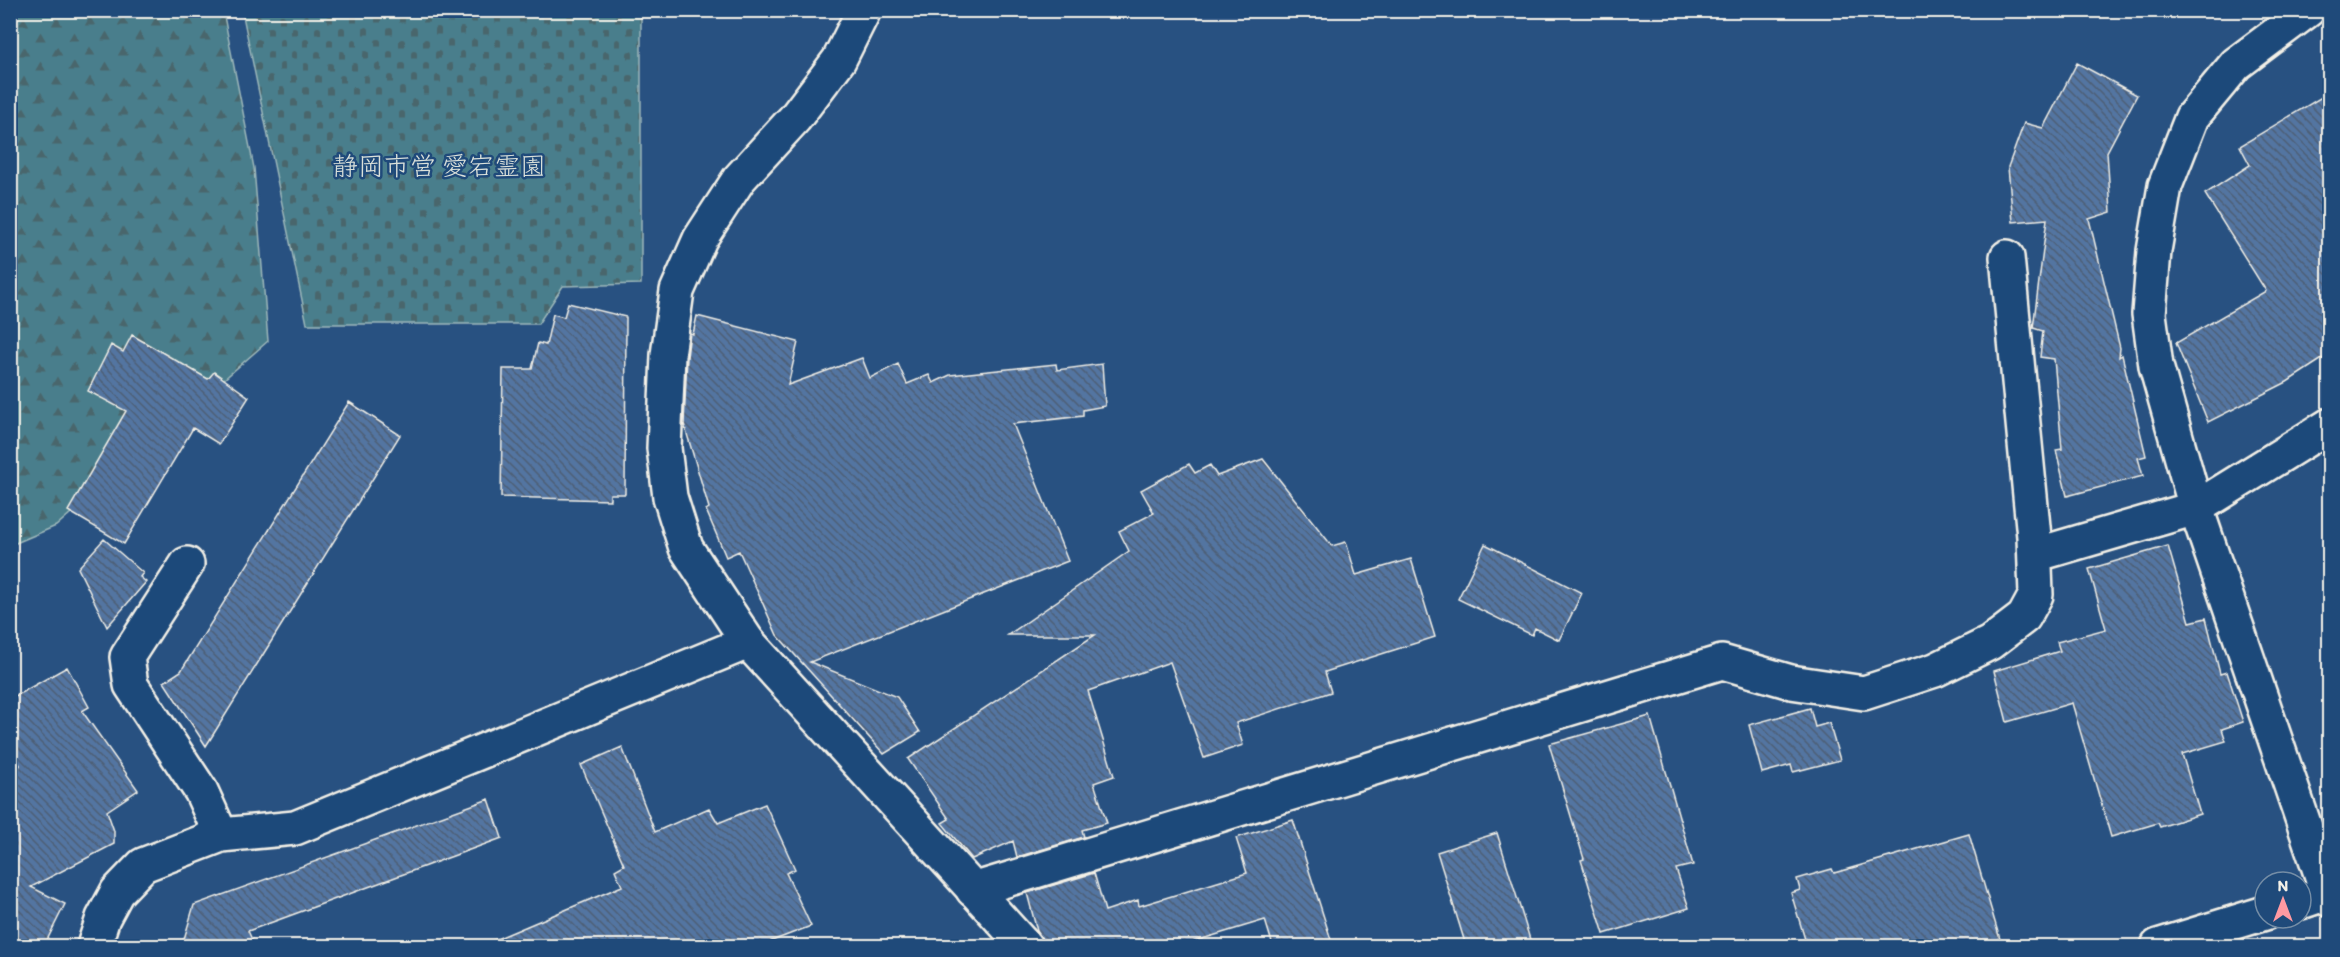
<svg xmlns="http://www.w3.org/2000/svg" width="2340" height="957" font-family="Itim,'Klee One',sans-serif">
<style>
.forest{fill:url(#forest-firs);stroke:#9eb8ba;stroke-width:1.5}
.cemetery{fill:url(#cemetery-stones);stroke:#9eb8ba;stroke-width:1.5}
.building{fill:url(#building-back-hatch);stroke:#f4f1e8;stroke-width:1.5}
.lines{fill:none;stroke-linecap:round;stroke-linejoin:round}
.minor-casing{stroke:#f4f1e8;stroke-width:38}
.tertiary-casing{stroke:#f4f1e8;stroke-width:38}
.minor{stroke:#1f4a7a;stroke-width:33}
.tertiary{stroke:#1f4a7a;stroke-width:33}
.labels{text-anchor:middle;stroke-width:5;stroke-linejoin:round;paint-order:stroke}
.park-label{font-size:26px;fill:#dae0da;stroke:#1f4a7a}
</style>
<defs>
<pattern id="forest-firs" width="22" height="20" patternUnits="userSpaceOnUse" patternTransform="scale(1.5)"><rect width="22" height="20" fill="#497e8c"/><path d="M5 1l3.5 6h-7zM16 11l3.5 6h-7z" fill="#49666c"/></pattern>
<pattern id="cemetery-stones" width="16" height="16" patternUnits="userSpaceOnUse" patternTransform="scale(1.5)"><rect width="16" height="16" fill="#497e8c"/><path d="M2 7V4a2 2 0 0 1 4 0v3zM10 15v-3a2 2 0 0 1 4 0v3z" fill="#49666c"/></pattern>
<pattern id="building-back-hatch" width="6" height="6" patternUnits="userSpaceOnUse" patternTransform="scale(1.5)"><rect width="6" height="6" fill="#5374a1"/><path d="M-1 5l2 2M0 0l6 6M5-1l2 2" fill="none" stroke="#4e5e74"/></pattern>
</defs>
<rect width="100%" height="100%" fill="#285181"/>
<filter id="ink" filterUnits="userSpaceOnUse"><feTurbulence type="fractalNoise" baseFrequency=".0167" numOctaves="2"/><feDisplacementMap in="SourceGraphic" scale="12" xChannelSelector="R" yChannelSelector="G"/><feConvolveMatrix kernelMatrix="1 2 1 2 8 2 1 2 1" color-interpolation-filters="sRGB"/></filter>
<g filter="url(#ink)">
<path class="forest" d="M 11,11 L 223,11 L 254,168 L 268,341 L 56,526 L 11,545 Z"/>
<path class="cemetery" d="M 242,11 L 242,10 L 780,11 L 776,15 L 641,15 L 641,284 L 563,286 L 538,324 L 307,324 Z"/>
<path class="building" d="M 2077,63 L 2137,95 L 2107,152 L 2111,212 L 2089,219 L 2120,348 L 2119,357 L 2122,355 L 2146,456 L 2138,458 L 2143,476 L 2067,496 L 2056,450 L 2062,449 L 2054,359 L 2040,357 L 2043,331 L 2033,328 L 2047,219 L 2013,222 L 2008,167 L 2024,123 L 2043,128 Z
M 2330,92 L 2330,354 L 2287,382 L 2208,422 L 2176,343 L 2266,291 L 2205,194 L 2250,165 L 2240,146 Z
M 568,303 L 626,317 L 625,494 L 610,494 L 610,500 L 501,497 L 503,369 L 532,369 L 538,343 L 546,345 L 553,314 L 564,317 Z
M 697,316 L 798,342 L 788,385 L 862,358 L 870,378 L 898,364 L 907,384 L 929,375 L 933,383 L 950,375 L 1056,364 L 1057,370 L 1102,364 L 1105,406 L 1083,410 L 1083,416 L 1013,424 L 1068,561 L 810,662 L 897,697 L 920,732 L 884,754 L 777,635 L 739,551 L 726,557 L 706,510 L 709,508 L 684,424 L 687,357 L 690,333 L 693,334 Z
M 132,335 L 208,379 L 214,372 L 249,397 L 219,444 L 193,428 L 124,544 L 68,511 L 126,411 L 88,391 L 111,345 L 123,352 Z
M 349,402 L 400,435 L 206,746 L 164,682 L 181,671 Z
M 1263,459 L 1332,546 L 1346,542 L 1356,575 L 1411,559 L 1435,637 L 1325,672 L 1331,692 L 1236,723 L 1243,745 L 1204,758 L 1170,662 L 1088,691 L 1114,776 L 1094,783 L 1107,823 L 1082,830 L 1084,837 L 1017,857 L 1013,841 L 972,859 L 942,823 L 949,819 L 908,759 L 1095,635 L 1008,635 L 1129,551 L 1119,531 L 1154,513 L 1141,490 L 1189,464 L 1195,473 L 1210,465 L 1217,476 Z
M 104,539 L 143,573 L 140,577 L 146,582 L 107,627 L 78,568 Z
M 1485,544 L 1582,593 L 1559,640 L 1535,628 L 1532,635 L 1458,599 Z
M 2168,546 L 2190,622 L 2206,618 L 2220,674 L 2227,672 L 2243,722 L 2222,729 L 2226,741 L 2182,754 L 2200,814 L 2160,827 L 2158,823 L 2111,837 L 2072,703 L 2007,722 L 1994,671 L 2060,651 L 2057,642 L 2106,629 L 2089,569 Z
M 67,667 L 89,707 L 82,711 L 138,790 L 107,811 L 114,831 L 114,844 L 31,887 L 65,904 L 44,946 L 30,946 L 10,937 L 10,784 L 20,765 L 10,747 L 10,699 Z
M 1810,708 L 1815,727 L 1829,723 L 1840,760 L 1793,772 L 1791,765 L 1762,773 L 1749,725 Z
M 1650,716 L 1693,865 L 1676,869 L 1689,908 L 1604,934 L 1581,860 L 1584,859 L 1549,744 Z
M 622,747 L 655,832 L 709,808 L 718,823 L 765,804 L 795,869 L 786,873 L 811,926 L 759,946 L 480,946 L 622,886 L 615,870 L 624,865 L 581,765 Z
M 489,799 L 502,838 L 248,931 L 255,946 L 182,946 L 194,905 Z
M 1293,820 L 1333,946 L 1273,946 L 1265,920 L 1179,946 L 1043,946 L 1043,941 L 1037,931 L 1027,893 L 1094,873 L 1105,911 L 1138,900 L 1139,906 L 1247,873 L 1236,838 Z
M 1497,833 L 1532,946 L 1466,946 L 1437,852 Z
M 1969,834 L 2002,946 L 1807,946 L 1791,893 L 1800,890 L 1797,879 L 1832,869 L 1834,873 Z"/>
<g class="lines">
<defs>
<path id="minor" d="M 2308,10 L 2236,64 L 2192,117 L 2165,186 L 2154,251 L 2149,314 L 2156,366 L 2196,508 L 2330,900
M 2035,555 L 2196,508 L 2330,425
M 187,564 L 127,657 L 131,685 L 201,791 L 221,835
M 973,890 L 1722,662 L 1791,682 L 1864,693 L 1935,670 L 1990,643 L 2024,617 L 2036,595 L 2034,537 L 2007,257
M 94,946 L 103,918 L 117,892 L 143,865 L 221,835 L 295,828 L 748,642"/>
<path id="tertiary" d="M 864,10 L 839,60 L 795,118 L 739,179 L 700,239 L 677,291 L 668,355 L 664,448 L 670,497 L 686,548 L 748,642 L 1025,946
M 2301,902 L 2330,892
M 2158,946 L 2265,913"/>
</defs>
<use href="#minor" class="minor-casing"/>
<use href="#tertiary" class="tertiary-casing"/>
<use href="#minor" class="minor"/>
<use href="#tertiary" class="tertiary"/>
</g>
</g>
<g class="labels">
<g class="park-label">
<text x="439" y="175">静岡市営 愛宕霊園</text>
</g>
</g>
<rect width="2340" height="957" fill="none" stroke="#1f4a7a" stroke-width="36"/>
<rect x="18" y="18" width="2304" height="921" fill="none" stroke="#f4f1e8" stroke-width="2" filter="url(#ink)"/>
<g transform="translate(2283 900)"><circle r="28" fill="#1f4a7a" stroke="#748da6" stroke-width="1.5"/>
<path d="M0-4.5L10 22L0 15L-10 22Z" fill="#ff9aa2"/>
<text y="-9" font-size="16" font-weight="bold" text-anchor="middle" fill="#f4f1e8">N</text>
</g>
</svg>
